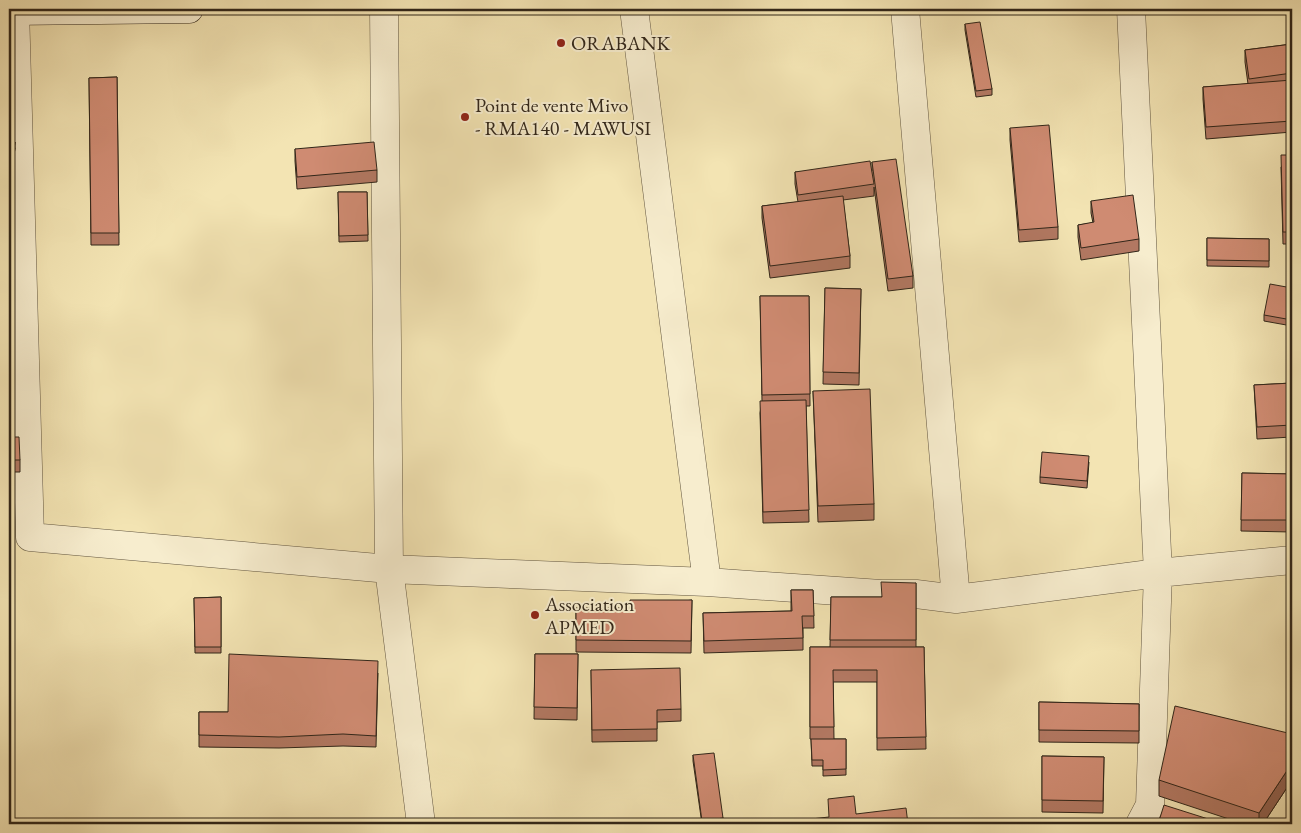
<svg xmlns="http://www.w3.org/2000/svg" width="1301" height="833" font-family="'EB Garamond',serif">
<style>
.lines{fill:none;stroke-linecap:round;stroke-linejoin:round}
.street-casing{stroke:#625640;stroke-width:29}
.secondary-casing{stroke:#312619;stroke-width:29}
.street{stroke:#f7edce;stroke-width:28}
.secondary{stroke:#f7edce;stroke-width:28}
.wall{fill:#b27862;stroke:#312619}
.shaded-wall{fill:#916150;stroke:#312619}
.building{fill:#cf8b72;stroke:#312619}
.poi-dot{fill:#8f2418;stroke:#f7edce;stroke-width:2}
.labels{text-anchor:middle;stroke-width:4;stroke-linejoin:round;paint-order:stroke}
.poi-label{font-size:20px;fill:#312619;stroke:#f7edce;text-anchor:start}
</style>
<rect width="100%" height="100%" fill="#f3e4b3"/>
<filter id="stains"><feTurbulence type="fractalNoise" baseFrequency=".004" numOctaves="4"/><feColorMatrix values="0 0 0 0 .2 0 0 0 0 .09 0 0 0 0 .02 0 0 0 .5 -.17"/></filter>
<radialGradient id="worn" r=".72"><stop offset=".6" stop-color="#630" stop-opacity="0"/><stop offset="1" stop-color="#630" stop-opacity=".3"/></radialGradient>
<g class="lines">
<defs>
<path id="street" d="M 15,9 L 30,537 L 389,569 L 707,582 L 881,594 L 916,594 L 956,599 L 1158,573 L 1292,560
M 384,9 L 389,569 L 421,824
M 634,9 L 707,582
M 905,9 L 956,599
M 1131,9 L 1158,573 L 1150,805 L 1140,824"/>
<path id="secondary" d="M 9,11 L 189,9"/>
</defs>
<use href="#street" class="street-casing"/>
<use href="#secondary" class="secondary-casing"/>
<use href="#street" class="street"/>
<use href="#secondary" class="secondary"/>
</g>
<path class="wall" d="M 965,24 L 992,89 L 992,95 L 976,97 L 965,30 Z
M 1292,44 L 1292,132 L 1206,139 L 1203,99 L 1203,87 L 1248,84 L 1245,62 L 1245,50 Z
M 117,77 L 119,245 L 91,245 L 89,78 Z
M 1010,128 L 1058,227 L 1058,239 L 1019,242 L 1010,140 Z
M 9,141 L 15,148 L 10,184 L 9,184 Z
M 295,149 L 377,170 L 377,182 L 297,189 L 295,161 Z
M 1292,155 L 1292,244 L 1283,244 L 1281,167 Z
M 872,162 L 913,276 L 913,288 L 888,291 L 874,187 L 874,196 L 843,200 L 850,256 L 850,268 L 770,278 L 762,218 L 762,206 L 798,202 L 795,184 L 795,172 L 872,171 Z
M 338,192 L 367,192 L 368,241 L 339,242 Z
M 1091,201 L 1139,239 L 1139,251 L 1081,260 L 1078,237 L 1078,225 L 1093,223 L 1091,213 Z
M 1207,238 L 1269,239 L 1269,267 L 1207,266 Z
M 825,288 L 861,289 L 859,385 L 823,384 Z
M 1292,288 L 1292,326 L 1264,321 L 1264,315 Z
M 760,296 L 809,296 L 810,406 L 806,406 L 809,522 L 763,523 L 760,413 L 762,401 Z
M 1292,383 L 1292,437 L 1257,439 L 1254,385 Z
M 813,391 L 874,504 L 874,520 L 818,522 Z
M 9,437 L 20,460 L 20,472 L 9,472 Z
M 1089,462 L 1087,488 L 1040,483 L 1040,477 Z
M 1242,473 L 1292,474 L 1292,532 L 1241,531 Z
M 916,583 L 916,647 L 924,647 L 926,749 L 877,750 L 877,682 L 833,682 L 834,739 L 846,739 L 846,775 L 823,776 L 823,766 L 812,766 L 811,739 L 810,739 L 810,647 L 830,647 L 831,597 L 881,597 Z
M 791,590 L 813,590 L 814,628 L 803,628 L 803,650 L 704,653 L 703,613 L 791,611 Z
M 221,597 L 221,653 L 195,653 L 194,598 Z
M 692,600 L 691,653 L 576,652 L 576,608 L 630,608 Z
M 535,654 L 578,654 L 577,720 L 534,719 Z
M 591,670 L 681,709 L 681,721 L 657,722 L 657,741 L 592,742 Z
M 378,673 L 376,747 L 343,746 L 279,748 L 199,747 L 199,712 L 228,712 Z
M 1039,702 L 1139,704 L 1139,743 L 1039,742 Z
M 1292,734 L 1292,780 L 1263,824 L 1244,824 L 1159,796 L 1159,780 Z
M 693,755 L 723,818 L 723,824 L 702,824 L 693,761 Z
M 1042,756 L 1104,757 L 1103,813 L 1042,812 Z"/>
<path class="shaded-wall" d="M 15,142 L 15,148 L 10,184 L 10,178 Z
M 1292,763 L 1292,780 L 1263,824 L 1259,824 L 1259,813 Z"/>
<path class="building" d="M 980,22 L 992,89 L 976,91 L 965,24 Z
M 1292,44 L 1292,73 L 1249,79 L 1245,50 Z
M 117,77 L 119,233 L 91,233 L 89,78 Z
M 1292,80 L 1292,121 L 1206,127 L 1203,87 Z
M 1049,125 L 1058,227 L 1019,230 L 1010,128 Z
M 9,141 L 15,142 L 10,178 L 9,177 Z
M 374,142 L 377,170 L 297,177 L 295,149 Z
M 1281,155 L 1292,155 L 1292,232 L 1283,232 Z
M 896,159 L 913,276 L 888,279 L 872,162 Z
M 870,161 L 874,184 L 798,195 L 795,172 Z
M 338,192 L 367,192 L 368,235 L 339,236 Z
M 1133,195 L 1139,239 L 1081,248 L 1078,225 L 1094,222 L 1091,201 Z
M 843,196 L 850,256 L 770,266 L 762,206 Z
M 1207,238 L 1269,239 L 1269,261 L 1207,260 Z
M 1270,284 L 1292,288 L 1292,320 L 1264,315 Z
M 825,288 L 861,289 L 859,373 L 823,372 Z
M 760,296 L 809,296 L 810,394 L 762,395 Z
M 1292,383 L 1292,425 L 1257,427 L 1254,385 Z
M 870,389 L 874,504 L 818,506 L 813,391 Z
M 806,400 L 809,510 L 763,512 L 760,401 Z
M 9,437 L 19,437 L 20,460 L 9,460 Z
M 1042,452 L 1089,456 L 1087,481 L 1040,477 Z
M 1242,473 L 1292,474 L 1292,520 L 1241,520 Z
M 881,582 L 916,583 L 916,640 L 830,640 L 831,597 L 882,597 Z
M 791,590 L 813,590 L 814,616 L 802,616 L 803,638 L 704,641 L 703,613 L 792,611 Z
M 221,597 L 221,647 L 195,647 L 194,598 Z
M 630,600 L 692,600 L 691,641 L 576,640 L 576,608 L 630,608 Z
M 810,647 L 924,647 L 926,737 L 877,738 L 877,670 L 833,670 L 834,727 L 810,727 Z
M 229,654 L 378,661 L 376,736 L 343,734 L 279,737 L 199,735 L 199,712 L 228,712 Z
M 535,654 L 578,654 L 577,708 L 534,707 Z
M 680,668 L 681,709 L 657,710 L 657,729 L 592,730 L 591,670 Z
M 1039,702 L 1139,704 L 1139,731 L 1039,730 Z
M 1175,706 L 1292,734 L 1292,763 L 1259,813 L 1159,780 Z
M 811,739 L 846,739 L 846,769 L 823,770 L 823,760 L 812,760 Z
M 714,753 L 723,818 L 702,821 L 693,755 Z
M 1042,756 L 1104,757 L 1103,801 L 1042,800 Z
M 854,796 L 856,814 L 906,808 L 908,824 L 793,824 L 793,821 L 829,817 L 828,799 Z
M 1164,805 L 1224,824 L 1158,824 Z"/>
<g class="poi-dot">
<circle cx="561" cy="43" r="5"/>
<circle cx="465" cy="117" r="5"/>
<circle cx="535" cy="615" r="5"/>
</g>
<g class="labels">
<g class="poi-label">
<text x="571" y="50">ORABANK</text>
<text x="475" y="112">Point de vente Mivo<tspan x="475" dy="23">- RMA140 - MAWUSI</tspan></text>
<text x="545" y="611">Association<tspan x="545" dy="23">APMED</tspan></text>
</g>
</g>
<rect width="1301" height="833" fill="none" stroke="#f3e4b3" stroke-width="30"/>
<rect x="10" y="10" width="1281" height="813" fill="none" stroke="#312619" stroke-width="2.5"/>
<rect x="15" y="15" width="1271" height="803" fill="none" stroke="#312619"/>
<rect width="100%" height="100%" filter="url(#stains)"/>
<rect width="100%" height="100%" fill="url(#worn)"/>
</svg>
